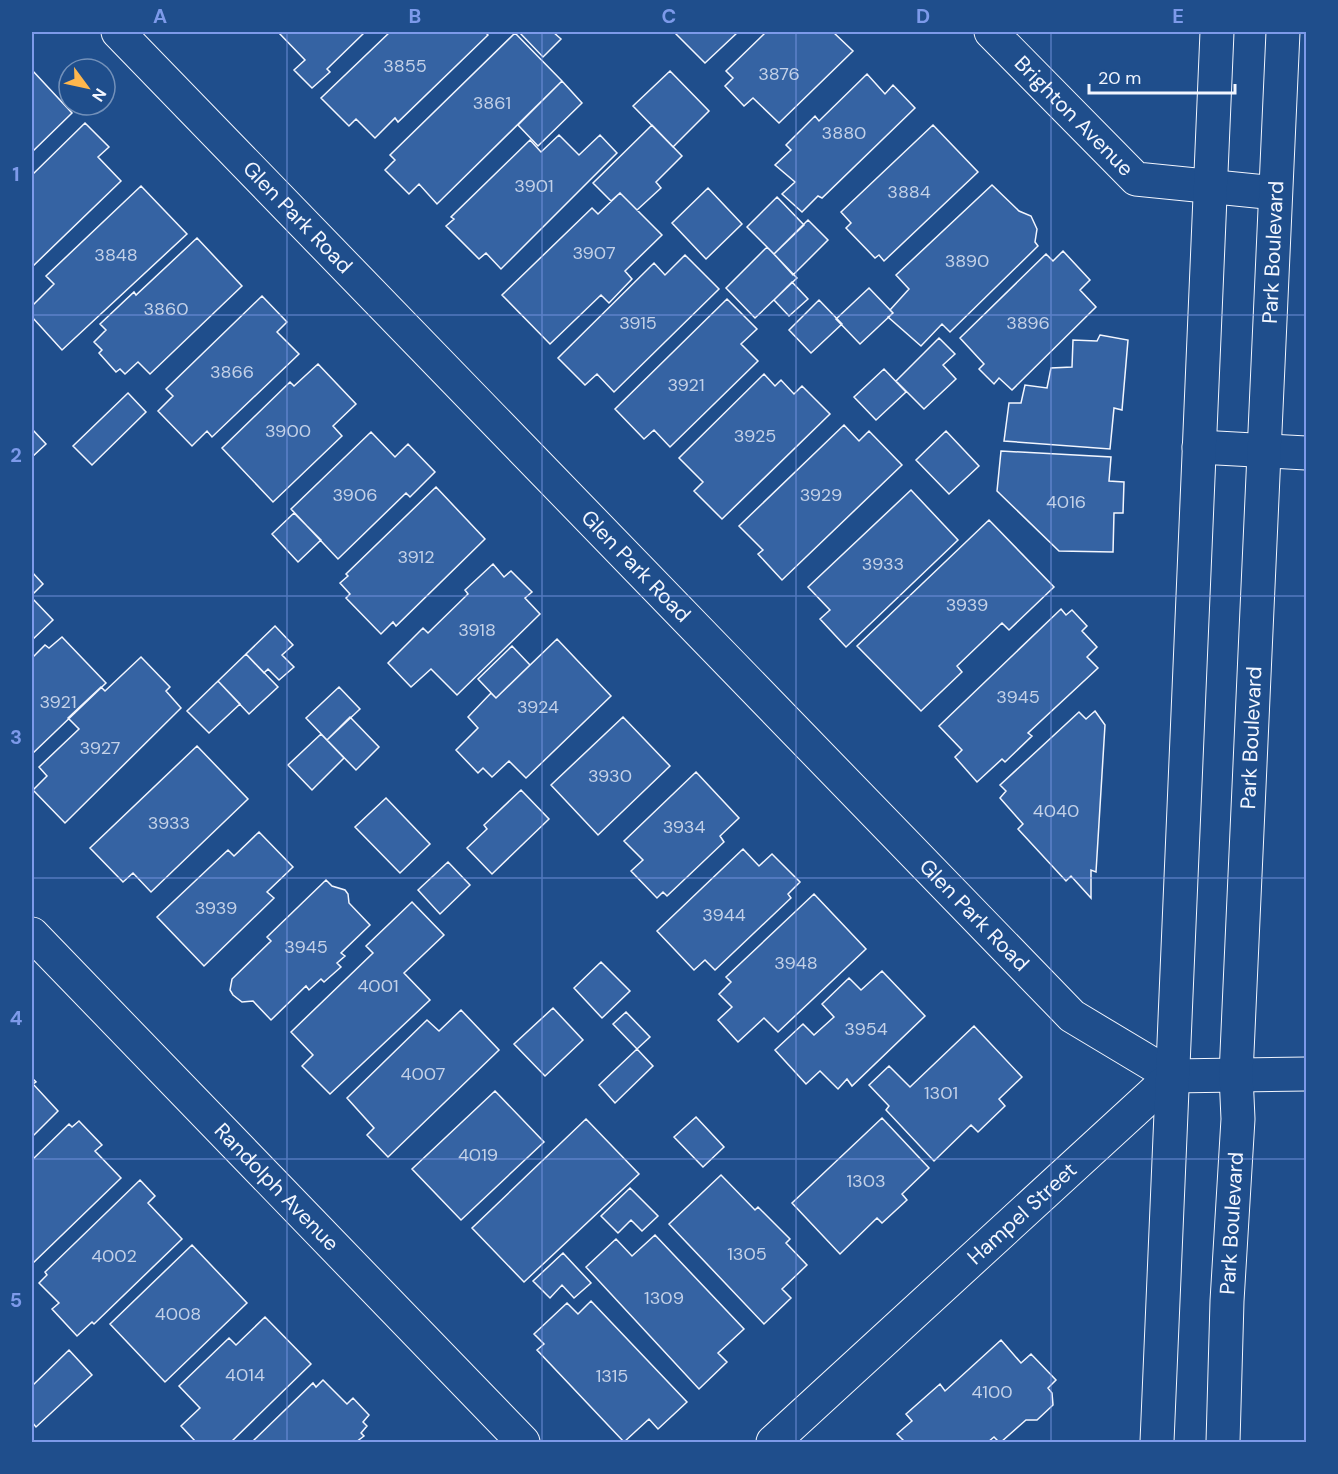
<svg xmlns="http://www.w3.org/2000/svg" width="1338" height="1474" font-family="'DM Sans',sans-serif">
<style>
.building{fill:#3563a3;stroke:#f2f6ff;stroke-width:1.5}
.lines{fill:none;stroke-linecap:round;stroke-linejoin:round}
.street-casing{stroke:#f2f6ff;stroke-width:35}
.secondary-casing{stroke:#f2f6ff;stroke-width:35}
.street{stroke:#1f4e8c;stroke-width:33}
.secondary{stroke:#1f4e8c;stroke-width:33}
.grid{fill:none;stroke:#7d9aea;stroke-width:1.5;stroke-opacity:0.55}
.labels{text-anchor:middle;stroke-width:4.5;stroke-linejoin:round;paint-order:stroke}
.number-label{font-size:18px;fill:#c3d1e8}
.street-label{font-size:21px;fill:#f2f6ff;stroke:#1f4e8c}
.neatline{fill:none;stroke:#7d9aea;stroke-width:2}
.grid-label{font-size:20px;text-anchor:middle;font-weight:bold;fill:#7d9aea}
</style>
<rect width="100%" height="100%" fill="#1f4e8c"/>
<path class="building" d="M 278,32 L 365,32 L 327,69 L 330,72 L 312,88 L 294,70 L 305,60 Z
M 390,32 L 485,32 L 488,35 L 398,122 L 395,118 L 375,138 L 356,119 L 349,126 L 321,98 Z
M 519,32 L 553,32 L 561,39 L 543,57 Z
M 674,32 L 738,32 L 705,63 Z
M 766,32 L 833,32 L 853,51 L 779,123 L 753,98 L 744,106 L 725,86 L 733,78 L 726,71 Z
M 515,33 L 562,81 L 437,204 L 419,184 L 409,194 L 385,170 L 395,160 L 390,155 Z
M 32,70 L 72,113 L 32,152 Z
M 670,71 L 709,111 L 673,147 L 633,106 Z
M 867,74 L 885,94 L 893,85 L 915,108 L 822,198 L 818,196 L 802,212 L 782,194 L 795,182 L 775,165 L 791,150 L 786,145 L 815,116 L 819,121 Z
M 562,81 L 582,103 L 538,146 L 518,125 Z
M 85,123 L 109,147 L 98,157 L 121,181 L 32,267 L 32,175 Z
M 652,125 L 682,156 L 656,182 L 661,188 L 637,210 L 620,193 L 611,201 L 593,183 Z
M 933,125 L 978,172 L 884,261 L 879,255 L 875,258 L 846,228 L 851,223 L 841,212 Z
M 559,135 L 579,155 L 600,135 L 617,153 L 501,269 L 486,253 L 479,259 L 446,226 L 454,219 L 451,217 L 530,140 L 541,152 Z
M 992,185 L 1019,211 L 1031,216 L 1037,229 L 1035,242 L 1038,246 L 950,332 L 942,324 L 921,346 L 888,317 L 893,313 L 890,310 L 909,289 L 896,275 Z
M 141,186 L 187,234 L 62,350 L 32,317 L 32,306 L 54,284 L 46,276 Z
M 708,188 L 742,224 L 706,259 L 672,223 Z
M 620,193 L 662,235 L 625,271 L 632,279 L 609,303 L 601,295 L 550,344 L 502,295 L 592,208 L 598,214 Z
M 777,197 L 804,225 L 774,254 L 747,227 Z
M 808,220 L 828,240 L 793,275 L 774,254 Z
M 197,238 L 242,286 L 150,374 L 138,362 L 125,374 L 120,369 L 116,372 L 99,353 L 102,350 L 94,342 L 106,330 L 100,324 L 134,292 L 136,295 Z
M 767,247 L 797,278 L 755,318 L 726,288 Z
M 1063,251 L 1090,280 L 1080,290 L 1096,307 L 1012,390 L 999,378 L 994,384 L 979,369 L 984,364 L 960,338 L 1046,254 L 1053,261 Z
M 685,255 L 719,289 L 614,392 L 597,374 L 585,385 L 558,358 L 654,263 L 665,275 Z
M 792,282 L 808,299 L 789,316 L 774,300 Z
M 869,288 L 893,313 L 860,344 L 836,319 Z
M 262,296 L 287,322 L 277,332 L 299,354 L 212,437 L 207,431 L 192,446 L 158,411 L 173,396 L 166,389 Z
M 727,299 L 757,329 L 741,344 L 758,361 L 670,447 L 654,430 L 644,439 L 615,409 Z
M 819,300 L 842,324 L 811,353 L 789,330 Z
M 1100,335 L 1128,340 L 1122,410 L 1114,408 L 1110,449 L 1004,441 L 1009,403 L 1021,403 L 1025,385 L 1047,388 L 1051,368 L 1072,367 L 1073,340 L 1097,341 Z
M 939,338 L 955,354 L 943,365 L 956,379 L 924,409 L 896,381 Z
M 318,364 L 356,404 L 333,426 L 342,436 L 273,502 L 222,448 L 290,382 L 294,386 Z
M 884,369 L 906,392 L 876,420 L 854,397 Z
M 764,374 L 775,386 L 781,380 L 794,394 L 802,386 L 830,414 L 722,519 L 694,491 L 703,482 L 679,458 Z
M 128,393 L 146,412 L 92,465 L 73,446 Z
M 844,425 L 859,441 L 869,431 L 902,465 L 782,580 L 758,554 L 763,550 L 739,526 Z
M 32,429 L 46,444 L 32,457 Z
M 946,431 L 979,466 L 949,494 L 916,460 Z
M 371,432 L 395,457 L 408,444 L 435,472 L 410,497 L 406,493 L 338,559 L 291,509 Z
M 1001,451 L 1111,457 L 1109,481 L 1124,482 L 1123,513 L 1114,513 L 1113,552 L 1059,551 L 997,491 Z
M 436,487 L 485,539 L 396,626 L 393,622 L 381,634 L 346,598 L 350,594 L 340,583 L 348,576 L 346,574 Z
M 911,490 L 958,540 L 846,647 L 820,619 L 830,610 L 808,587 Z
M 294,513 L 321,540 L 298,562 L 272,534 Z
M 989,520 L 1054,587 L 1009,630 L 1002,623 L 957,666 L 962,672 L 921,711 L 857,646 Z
M 493,564 L 504,577 L 511,571 L 532,592 L 525,598 L 540,614 L 457,695 L 431,669 L 411,687 L 388,663 L 423,628 L 428,633 L 468,594 L 465,590 Z
M 32,572 L 43,584 L 32,595 Z
M 32,598 L 53,620 L 32,640 Z
M 1061,609 L 1066,615 L 1072,610 L 1087,626 L 1082,631 L 1097,647 L 1087,657 L 1098,668 L 1028,733 L 1032,736 L 1005,762 L 1002,759 L 977,782 L 955,757 L 962,750 L 939,726 Z
M 275,626 L 293,645 L 282,655 L 294,667 L 279,680 L 268,669 L 264,673 L 246,654 Z
M 62,637 L 106,683 L 32,754 L 32,658 L 45,645 L 49,648 Z
M 557,639 L 611,696 L 526,778 L 509,761 L 492,777 L 483,768 L 478,773 L 456,750 L 478,728 L 468,717 L 491,693 L 496,698 Z
M 512,646 L 530,665 L 496,698 L 478,679 Z
M 246,654 L 278,687 L 249,714 L 218,681 Z
M 141,657 L 170,687 L 166,691 L 181,708 L 65,823 L 33,790 L 47,776 L 39,767 L 79,729 L 68,718 L 101,687 L 105,691 Z
M 218,681 L 240,704 L 209,733 L 187,711 Z
M 339,687 L 360,709 L 327,740 L 306,718 Z
M 1095,711 L 1105,725 L 1096,872 L 1091,870 L 1091,898 L 1071,876 L 1066,881 L 1018,829 L 1023,824 L 1000,798 L 1006,791 L 1000,785 L 1079,712 L 1086,719 Z
M 350,717 L 379,747 L 356,770 L 327,740 Z
M 623,717 L 670,766 L 598,835 L 551,785 Z
M 321,734 L 344,758 L 312,790 L 288,765 Z
M 197,746 L 248,799 L 151,892 L 133,873 L 123,882 L 90,848 Z
M 696,772 L 739,818 L 720,836 L 724,842 L 667,896 L 663,892 L 657,898 L 631,871 L 643,860 L 624,841 Z
M 521,790 L 549,819 L 492,874 L 467,848 L 487,829 L 484,825 Z
M 386,798 L 430,844 L 400,873 L 355,827 Z
M 259,832 L 293,867 L 267,892 L 274,898 L 204,966 L 157,917 L 228,850 L 234,856 Z
M 743,849 L 759,866 L 772,854 L 800,882 L 788,894 L 791,898 L 715,970 L 705,960 L 694,970 L 657,931 Z
M 448,862 L 470,885 L 440,914 L 418,890 Z
M 326,880 L 332,886 L 345,890 L 348,894 L 349,903 L 370,925 L 341,953 L 345,956 L 337,963 L 341,967 L 324,982 L 321,979 L 309,990 L 306,986 L 271,1020 L 253,1001 L 242,1002 L 233,995 L 230,990 L 232,979 L 271,941 L 267,937 Z
M 814,894 L 866,949 L 778,1032 L 764,1018 L 738,1042 L 718,1020 L 732,1007 L 719,994 L 731,982 L 726,977 Z
M 412,902 L 444,935 L 404,973 L 430,1000 L 330,1094 L 302,1066 L 313,1055 L 291,1032 L 373,953 L 366,946 Z
M 601,962 L 630,991 L 602,1018 L 574,988 Z
M 882,971 L 925,1016 L 852,1086 L 847,1079 L 838,1089 L 820,1071 L 806,1084 L 775,1050 L 803,1024 L 814,1035 L 834,1017 L 822,1004 L 849,978 L 861,990 Z
M 553,1008 L 583,1040 L 545,1076 L 514,1044 Z
M 461,1010 L 499,1050 L 388,1157 L 367,1135 L 374,1128 L 347,1098 L 427,1020 L 439,1031 Z
M 626,1012 L 650,1037 L 637,1049 L 613,1024 Z
M 974,1026 L 1022,1077 L 999,1099 L 1005,1106 L 978,1132 L 971,1125 L 934,1161 L 886,1110 L 889,1106 L 869,1085 L 889,1066 L 910,1087 Z
M 637,1049 L 653,1066 L 615,1103 L 599,1085 Z
M 32,1078 L 36,1082 L 33,1084 L 58,1111 L 32,1137 Z
M 495,1091 L 544,1142 L 461,1220 L 412,1169 Z
M 696,1117 L 724,1147 L 703,1167 L 674,1137 Z
M 882,1118 L 929,1168 L 902,1194 L 907,1200 L 882,1223 L 877,1218 L 840,1254 L 792,1203 Z
M 586,1119 L 639,1174 L 524,1282 L 472,1228 Z
M 79,1121 L 102,1145 L 95,1151 L 121,1178 L 32,1264 L 32,1160 L 69,1124 L 72,1127 Z
M 721,1175 L 755,1210 L 758,1207 L 790,1239 L 786,1243 L 807,1265 L 782,1289 L 791,1298 L 764,1324 L 669,1224 Z
M 140,1180 L 155,1196 L 148,1203 L 182,1239 L 94,1324 L 92,1322 L 77,1336 L 52,1309 L 59,1303 L 39,1283 L 47,1275 L 45,1272 Z
M 630,1188 L 658,1216 L 642,1231 L 631,1220 L 618,1233 L 601,1216 Z
M 655,1235 L 744,1329 L 718,1353 L 727,1362 L 699,1389 L 586,1267 L 616,1239 L 632,1256 Z
M 192,1245 L 247,1303 L 165,1382 L 110,1324 Z
M 563,1253 L 591,1283 L 574,1298 L 562,1285 L 550,1298 L 533,1281 Z
M 591,1301 L 687,1402 L 658,1429 L 649,1419 L 624,1442 L 537,1350 L 544,1344 L 534,1334 L 567,1303 L 578,1314 Z
M 265,1317 L 311,1364 L 231,1442 L 196,1442 L 181,1426 L 200,1408 L 179,1386 L 229,1338 L 236,1345 Z
M 1001,1340 L 1021,1363 L 1031,1354 L 1056,1380 L 1048,1388 L 1052,1393 L 1053,1405 L 1037,1420 L 1026,1420 L 1001,1442 L 999,1442 L 994,1437 L 988,1442 L 905,1442 L 897,1434 L 912,1421 L 906,1414 L 940,1384 L 945,1391 Z
M 69,1350 L 92,1375 L 36,1427 L 32,1422 L 32,1386 Z
M 323,1380 L 347,1404 L 353,1398 L 369,1415 L 363,1422 L 367,1426 L 361,1433 L 364,1436 L 356,1442 L 252,1442 L 313,1383 L 316,1387 Z"/>
<g class="lines">
<defs>
<g id="street">
<path id="s1" d="M 118,32 L 1072,1016 L 1172,1076"/>
<path id="s2" d="M 991,32 L 1136,179 L 1275,193"/>
<path d="M 1199,447 L 1306,453"/>
<path id="s3" d="M 32,934 L 523,1442"/>
<path id="s4" d="M 773,1442 L 1172,1076 L 1306,1074"/>
</g>
<g id="secondary">
<path d="M 1157,1442 L 1217,32"/>
<path id="s5" d="M 1223,1442 L 1227,1301 L 1238,1119 L 1236,1075 L 1283,32"/>
</g>
</defs>
<use href="#street" class="street-casing"/>
<use href="#secondary" class="secondary-casing"/>
<use href="#street" class="street"/>
<use href="#secondary" class="secondary"/>
</g>
<path class="grid" d="M 287,32 L 287,1442M 542,32 L 542,1442M 796,32 L 796,1442M 1051,32 L 1051,1442M 32,315 L 1306,315M 32,596 L 1306,596M 32,878 L 1306,878M 32,1159 L 1306,1159"/>
<g class="labels">
<g class="number-label">
<text x="405" y="72">3855</text>
<text x="779" y="80">3876</text>
<text x="492" y="109">3861</text>
<text x="844" y="139">3880</text>
<text x="534" y="192">3901</text>
<text x="909" y="198">3884</text>
<text x="594" y="259">3907</text>
<text x="116" y="261">3848</text>
<text x="967" y="267">3890</text>
<text x="166" y="315">3860</text>
<text x="638" y="329">3915</text>
<text x="1028" y="329">3896</text>
<text x="232" y="378">3866</text>
<text x="686" y="391">3921</text>
<text x="288" y="437">3900</text>
<text x="755" y="442">3925</text>
<text x="355" y="501">3906</text>
<text x="821" y="501">3929</text>
<text x="1066" y="508">4016</text>
<text x="416" y="563">3912</text>
<text x="883" y="570">3933</text>
<text x="967" y="611">3939</text>
<text x="477" y="636">3918</text>
<text x="1018" y="703">3945</text>
<text x="58" y="708">3921</text>
<text x="538" y="713">3924</text>
<text x="100" y="754">3927</text>
<text x="610" y="782">3930</text>
<text x="1056" y="817">4040</text>
<text x="169" y="829">3933</text>
<text x="684" y="833">3934</text>
<text x="216" y="914">3939</text>
<text x="724" y="921">3944</text>
<text x="306" y="953">3945</text>
<text x="796" y="969">3948</text>
<text x="378" y="992">4001</text>
<text x="866" y="1035">3954</text>
<text x="423" y="1080">4007</text>
<text x="941" y="1099">1301</text>
<text x="478" y="1161">4019</text>
<text x="866" y="1187">1303</text>
<text x="747" y="1260">1305</text>
<text x="114" y="1262">4002</text>
<text x="664" y="1304">1309</text>
<text x="178" y="1320">4008</text>
<text x="245" y="1381">4014</text>
<text x="612" y="1382">1315</text>
<text x="992" y="1398">4100</text>
</g>
<g class="street-label">
<text dy="7" stroke="none"><textPath href="#s2" startOffset="118">Brighton Avenue</textPath></text>
<text dy="7" stroke="none"><textPath href="#s1" startOffset="258">Glen Park Road</textPath></text>
<text dy="7" stroke="none"><textPath href="#s5" startOffset="1191">Park Boulevard</textPath></text>
<text dy="7" stroke="none"><textPath href="#s1" startOffset="744">Glen Park Road</textPath></text>
<text dy="7" stroke="none"><textPath href="#s5" startOffset="705">Park Boulevard</textPath></text>
<text dy="7" stroke="none"><textPath href="#s1" startOffset="1230">Glen Park Road</textPath></text>
<text dy="7" stroke="none"><textPath href="#s3" startOffset="352">Randolph Avenue</textPath></text>
<text dy="7" stroke="none"><textPath href="#s4" startOffset="338">Hampel Street</textPath></text>
<text dy="7" stroke="none"><textPath href="#s5" startOffset="219">Park Boulevard</textPath></text>
</g>
</g>
<rect width="1338" height="1474" fill="none" stroke="#1f4e8c" stroke-width="66"/>
<g transform="translate(87 87) rotate(123)"><circle r="28" fill="#1f4e8c" stroke="#7391ba" stroke-width="1.5"/>
<path d="M0-4.5L10 22L0 15L-10 22Z" fill="#ffb74d"/>
<text y="-9" font-size="16" font-weight="bold" text-anchor="middle" fill="#f2f6ff">N</text>
</g>
<path d="M1089 84v9h146v-9" fill="none" stroke="#f2f6ff" stroke-width="3"/>
<text x="1098" y="84" font-size="18" fill="#f2f6ff" stroke="#1f4e8c" stroke-width="4.5" paint-order="stroke">20 m</text>
<rect x="33" y="33" width="1272" height="1408" class="neatline"/>
<g class="grid-label">
<text x="160" y="23">A</text>
<text x="415" y="23">B</text>
<text x="669" y="23">C</text>
<text x="923" y="23">D</text>
<text x="1178" y="23">E</text>
<text x="16" y="181">1</text>
<text x="16" y="462">2</text>
<text x="16" y="744">3</text>
<text x="16" y="1025">4</text>
<text x="16" y="1307">5</text>
</g>
</svg>
